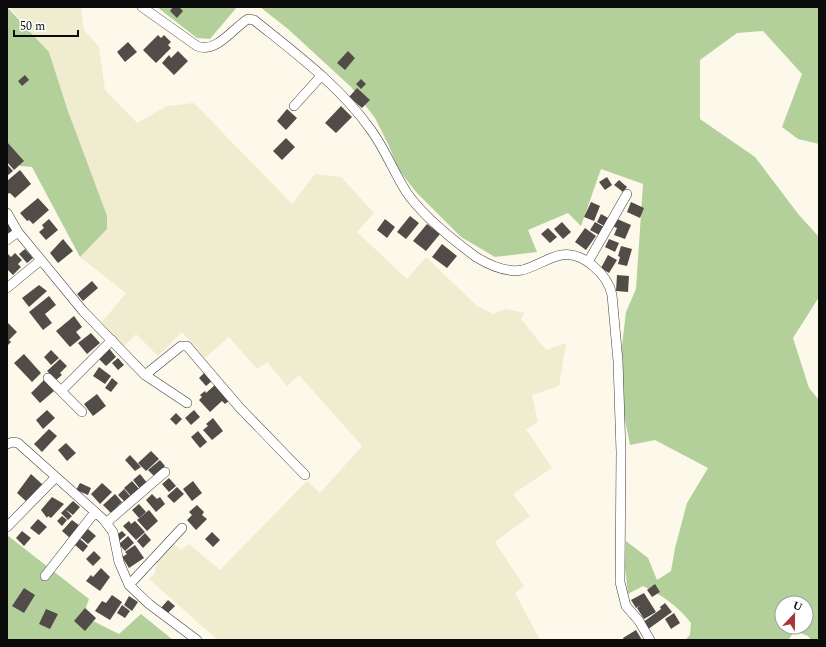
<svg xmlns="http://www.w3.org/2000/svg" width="826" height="647" font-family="Spectral,serif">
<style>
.farmland{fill:#efeccf}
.forest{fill:#b3d09b;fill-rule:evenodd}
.building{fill:#524c49}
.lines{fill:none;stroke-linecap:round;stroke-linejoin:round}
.minor-casing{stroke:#3e3e3e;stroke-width:10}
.minor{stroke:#fff;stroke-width:9}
</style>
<rect width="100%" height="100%" fill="#fcf9eb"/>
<path class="farmland" d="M 9,7 L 84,7 L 81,9 L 84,30 L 99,47 L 105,90 L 137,123 L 167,106 L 194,103 L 292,204 L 315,174 L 341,177 L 374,213 L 357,232 L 407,279 L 426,257 L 477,306 L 493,314 L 506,309 L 525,313 L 521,319 L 546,350 L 566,343 L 559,386 L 532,395 L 538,422 L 526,429 L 552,468 L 513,494 L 530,516 L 495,542 L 524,586 L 515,593 L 540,640 L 218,640 L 149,579 L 155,573 L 158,557 L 173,543 L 181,550 L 189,544 L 220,570 L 307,481 L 320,493 L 362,446 L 299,375 L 287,386 L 267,362 L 257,369 L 229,337 L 205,358 L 182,332 L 158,356 L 136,334 L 124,346 L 102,322 L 126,293 L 80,257 L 107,229 L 49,52 Z"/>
<path class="forest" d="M 7,7 L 49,52 L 68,111 L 107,216 L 107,229 L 80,257 L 32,167 L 20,166 L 7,148 Z
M 157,7 L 237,7 L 210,39 L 197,38 Z
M 260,7 L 819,7 L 819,144 L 798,139 L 782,127 L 802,74 L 763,31 L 737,33 L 700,60 L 700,119 L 755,157 L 799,215 L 819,237 L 819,297 L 793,338 L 809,388 L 819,400 L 819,640 L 811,640 L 808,636 L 795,631 L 788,640 L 685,640 L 690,635 L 691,623 C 678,606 663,596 643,586 L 628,594 L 625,567 L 626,541 L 648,558 L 657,580 L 671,571 L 675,548 L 687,503 L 708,468 L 655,440 L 630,445 L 624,415 L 621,354 L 626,312 L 636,289 L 643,184 L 601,169 L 581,226 L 568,213 L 528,230 L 537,252 L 495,257 L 461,237 L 416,192 L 398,169 L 389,146 L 375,118 L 351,87 L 288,29 ZM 782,603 L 806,603 L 806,627 L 782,627 Z
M 7,535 L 89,599 L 83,616 L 119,634 L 141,614 L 173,640 L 7,640 Z"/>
<path class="building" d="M 173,7 L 179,7 L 183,11 L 177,18 L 170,11 Z
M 158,35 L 161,38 L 164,35 L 171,42 L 168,45 L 171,48 L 156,63 L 143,50 Z
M 128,42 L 137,52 L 125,62 L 117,52 Z
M 178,51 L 188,61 L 174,75 L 162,63 L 169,55 L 171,58 Z
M 348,51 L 355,58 L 345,70 L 337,63 Z
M 25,75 L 29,80 L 22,86 L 18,81 Z
M 361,79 L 366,84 L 361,89 L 356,84 Z
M 357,88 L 370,100 L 362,108 L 349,97 Z
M 341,106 L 352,117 L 336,133 L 325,123 Z
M 287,109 L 297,118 L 286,130 L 277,121 Z
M 286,138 L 295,147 L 282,160 L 273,151 Z
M 7,142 L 24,161 L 14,170 L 7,162 Z
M 7,164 L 13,171 L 7,176 Z
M 20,170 L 31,184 L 15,198 L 10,193 L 7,194 L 7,181 Z
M 607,177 L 612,185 L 605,190 L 599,182 Z
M 619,180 L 627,187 L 623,192 L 614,185 Z
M 38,198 L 49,210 L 33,224 L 29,220 L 27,221 L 20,213 Z
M 591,202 L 600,206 L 594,221 L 584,217 Z
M 631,202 L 644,208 L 640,218 L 627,212 Z
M 601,214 L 610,219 L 606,227 L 597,222 Z
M 410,216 L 419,223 L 406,239 L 397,232 Z
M 615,218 L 631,225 L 625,239 L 614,235 L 617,228 L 612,226 Z
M 49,219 L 58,230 L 46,240 L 39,232 L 44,228 L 42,225 Z
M 385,219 L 395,227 L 387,238 L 377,230 Z
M 562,222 L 571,232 L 563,239 L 554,229 Z
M 595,222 L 606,228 L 601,236 L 590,230 Z
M 7,224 L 14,229 L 7,238 Z
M 427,224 L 440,234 L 426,251 L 413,241 Z
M 548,228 L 557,237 L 550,243 L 541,234 Z
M 585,228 L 596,236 L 586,250 L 575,242 Z
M 63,239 L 73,251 L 58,263 L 50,253 Z
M 609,239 L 619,243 L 615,252 L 605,247 Z
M 442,244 L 457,256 L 447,268 L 432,257 Z
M 621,246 L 632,249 L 627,266 L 618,264 L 620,257 L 618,256 Z
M 25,249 L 33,258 L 27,263 L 19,254 Z
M 7,253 L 11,257 L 15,253 L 22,260 L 18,264 L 21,267 L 13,275 L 7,269 Z
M 608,255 L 617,260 L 609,273 L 601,268 Z
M 617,275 L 629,276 L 628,292 L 616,291 Z
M 92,281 L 98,288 L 83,301 L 77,294 Z
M 39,285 L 47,291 L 29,307 L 22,298 Z
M 49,296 L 56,305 L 45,314 L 52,323 L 43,330 L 29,312 Z
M 74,316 L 82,327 L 76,332 L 81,338 L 70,347 L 56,331 Z
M 7,322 L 17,332 L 9,340 L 11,342 L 7,346 Z
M 91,333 L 100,343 L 87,354 L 78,343 Z
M 108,347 L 116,357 L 106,366 L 97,357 Z
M 51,350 L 59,358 L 51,365 L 44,357 Z
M 24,354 L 41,373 L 32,382 L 14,363 Z
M 118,358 L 124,365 L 118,370 L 112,363 Z
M 60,359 L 67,366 L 60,373 L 62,375 L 56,380 L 47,371 Z
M 99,367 L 111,376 L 105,384 L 93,376 Z
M 205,372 L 213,380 L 206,386 L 199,378 Z
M 112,378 L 118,383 L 111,392 L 105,388 Z
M 44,380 L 54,391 L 40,403 L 31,393 Z
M 216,384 L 230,400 L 225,404 L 222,401 L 210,412 L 199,400 L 202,397 L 200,395 L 205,391 L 206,393 Z
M 97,394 L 106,406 L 93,416 L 84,404 Z
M 47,410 L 55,418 L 43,429 L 36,420 Z
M 194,410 L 200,417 L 191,425 L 185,418 Z
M 176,413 L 182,419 L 176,425 L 170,419 Z
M 213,418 L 223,431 L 212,440 L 203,430 L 208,426 L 206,424 Z
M 49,429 L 57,436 L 42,452 L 34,444 Z
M 198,431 L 207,442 L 200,448 L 191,437 Z
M 66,443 L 76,453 L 67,461 L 58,450 Z
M 151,451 L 159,459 L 146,471 L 138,463 Z
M 130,455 L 141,467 L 135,471 L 125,460 Z
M 160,460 L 165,466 L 154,476 L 148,470 Z
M 31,474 L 43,485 L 27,502 L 17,493 Z
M 140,474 L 148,484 L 141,490 L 133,480 Z
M 169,478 L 176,486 L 169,492 L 162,484 Z
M 132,481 L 140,490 L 132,497 L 124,488 Z
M 193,481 L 202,493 L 192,501 L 183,489 Z
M 80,483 L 91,488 L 88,495 L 76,490 Z
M 102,483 L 112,492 L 100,504 L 91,494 Z
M 177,487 L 184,494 L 174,503 L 167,496 Z
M 124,489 L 131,497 L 125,502 L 118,495 Z
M 115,494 L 122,502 L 111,513 L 103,505 Z
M 152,494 L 157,499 L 160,497 L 165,504 L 156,512 L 146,500 Z
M 52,497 L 64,504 L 51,518 L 48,516 L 47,518 L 41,510 Z
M 73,501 L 80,507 L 73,515 L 65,509 Z
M 139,504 L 146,512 L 139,518 L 132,510 Z
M 197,505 L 204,512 L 202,515 L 207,519 L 196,530 L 187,520 L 192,515 L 189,512 Z
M 65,509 L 72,516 L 68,520 L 61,513 Z
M 149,510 L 158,521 L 147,531 L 137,520 Z
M 62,516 L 67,520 L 62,526 L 57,521 Z
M 38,519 L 47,527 L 39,535 L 30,528 Z
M 72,520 L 80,526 L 70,538 L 62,531 Z
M 129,521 L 131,524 L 135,521 L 145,532 L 136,540 L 123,526 Z
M 88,529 L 96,536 L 88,544 L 80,537 Z
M 22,531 L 31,538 L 24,546 L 16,538 Z
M 122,531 L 126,535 L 119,541 L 115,536 Z
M 212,532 L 220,540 L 213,547 L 205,539 Z
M 145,533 L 151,540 L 143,548 L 137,541 Z
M 128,536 L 134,543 L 125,551 L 119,544 Z
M 80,539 L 88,546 L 83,552 L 75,545 Z
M 135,545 L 144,558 L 129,568 L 122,557 L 127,554 L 125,552 Z
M 94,551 L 101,558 L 93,566 L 86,559 Z
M 101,568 L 110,577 L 100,591 L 86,581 L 91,575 L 93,577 Z
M 655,584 L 660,592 L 652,597 L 647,590 Z
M 24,588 L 35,595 L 24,613 L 12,606 Z
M 644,593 L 656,612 L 644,619 L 637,608 L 641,605 L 636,608 L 631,600 Z
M 112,595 L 122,602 L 110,620 L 95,611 L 102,601 L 106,603 Z
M 129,596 L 138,602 L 132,611 L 124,605 Z
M 168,600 L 175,606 L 166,615 L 160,609 Z
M 665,603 L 672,612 L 647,630 L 642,623 L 661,609 L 660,607 Z
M 122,605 L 130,611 L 125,618 L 117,613 Z
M 85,608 L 96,618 L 85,631 L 74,621 Z
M 46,609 L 58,614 L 50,629 L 39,624 Z
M 674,613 L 680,623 L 671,629 L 665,619 Z
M 636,630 L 642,640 L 624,640 L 623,638 Z"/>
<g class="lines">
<defs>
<path id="minor" d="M 142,7 L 197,46 C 216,54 233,28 248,19 L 254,20 C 295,53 340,86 371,130 C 385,149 394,173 407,193 C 423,216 453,240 476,257 C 489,265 506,273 522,270 C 535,267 547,258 561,255 C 583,251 608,275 612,295 L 618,361 L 621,452 L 620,582 L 626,606 L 639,621 L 650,640
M 294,106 L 321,76
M 7,213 L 18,232 L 83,311 L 145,375 L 181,346 L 187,346 L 240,408 L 305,475
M 7,240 L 18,232
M 588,262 L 627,194
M 7,288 L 41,260
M 145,375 L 187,403
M 48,378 L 82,412
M 61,391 L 112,340
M 7,444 L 13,442 L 18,443 L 103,519 L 113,532 L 119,562 L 129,585 L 149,604 L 197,640
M 106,523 L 165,472
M 7,527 L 56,477
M 45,576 L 95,512
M 129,585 L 182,528"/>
</defs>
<use href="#minor" class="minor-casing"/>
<use href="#minor" class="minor"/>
</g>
<rect width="826" height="647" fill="none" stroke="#0b0b0b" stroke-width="16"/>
<g transform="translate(794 615) rotate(22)"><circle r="19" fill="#ffffff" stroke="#9d9d9d"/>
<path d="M0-3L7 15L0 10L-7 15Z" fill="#a7363b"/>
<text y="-6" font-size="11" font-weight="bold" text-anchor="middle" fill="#0b0b0b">U</text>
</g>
<path d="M14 30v6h64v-6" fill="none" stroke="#0b0b0b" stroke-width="2"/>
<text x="20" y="30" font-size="12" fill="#0b0b0b" stroke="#ffffff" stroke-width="3" paint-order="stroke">50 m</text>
</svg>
